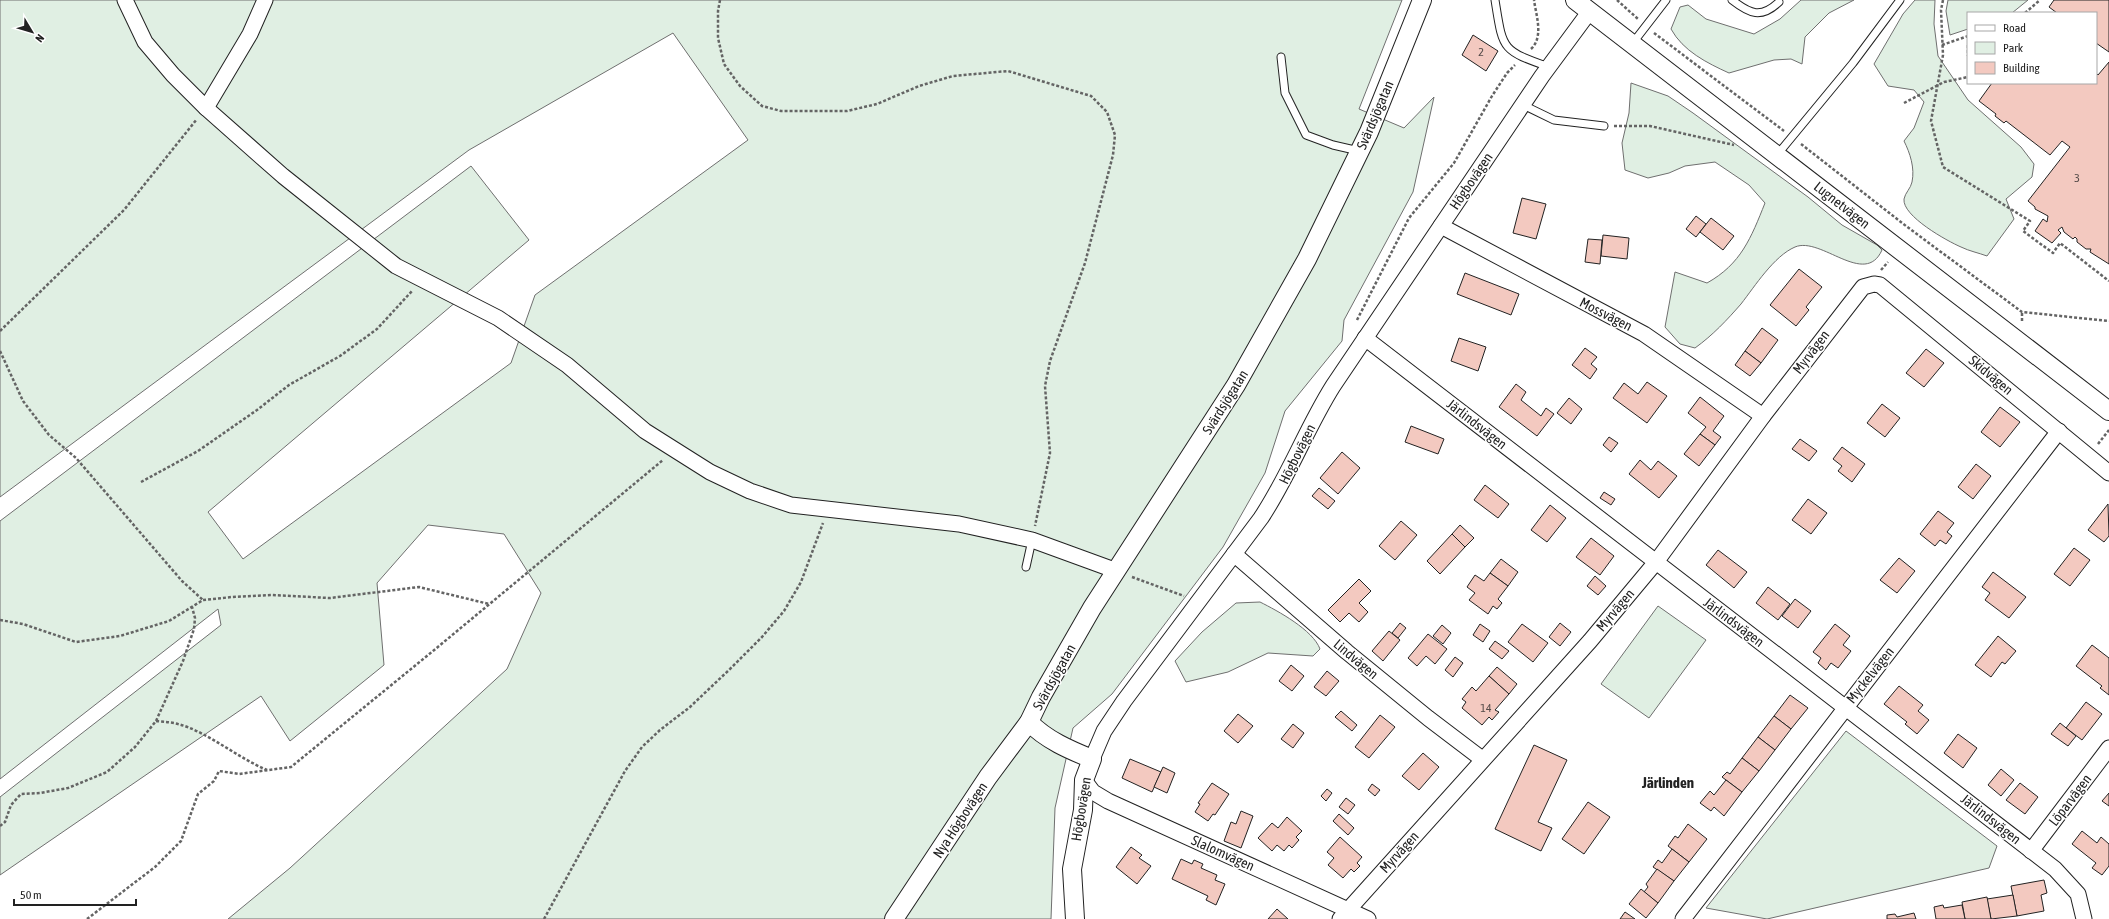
<svg xmlns="http://www.w3.org/2000/svg" width="2109" height="919" font-family="'Asap Condensed',sans-serif">
	<style>
		.green { fill: #e0efe3; stroke: #6f6f6f }
		.building { fill: #f3c9c0; stroke: #222 }
		.lines { fill: none; stroke-linecap: round; stroke-linejoin: round }
		.service-casing { stroke: #222; stroke-width: 9 }
		.minor-casing { stroke: #222; stroke-width: 17 }
		.tertiary-casing { stroke: #222; stroke-width: 20 }
		.path { stroke: #646464; stroke-width: 2.5; stroke-dasharray: 3 2; stroke-linecap: butt }
		.service { stroke: #fff; stroke-width: 7 }
		.minor { stroke: #fff; stroke-width: 15 }
		.tertiary { stroke: #fff; stroke-width: 18 }
		.labels { text-anchor: middle; stroke-width: 3; stroke-linejoin: round; paint-order: stroke }
		.number-label { font-size: 12px; fill: #564c4a }
		.street-label { font-size: 14px; fill: #222; stroke: #fff }
		.neighbourhood-label { font-size: 15px; font-weight: bold; fill: #222; stroke: #fff }
	</style>
	<rect width="100%" height="100%" fill="#fff"/>
	<g class="green">
		<path d="M0 0H1402L1359 109 1404 128 1434 97 1413 192 1344 320 1342 341 1285 411 1265 473 1223 547 1112 694 1073 728 1055 808 1051 919H228L290 868 507 669 541 593 504 534 428 525 377 583 384 665 290 741 261 696 0 875V797L221 625 218 609 0 779V521L471 166 529 240 208 512 243 559 511 363 535 295 748 140 673 33 469 150 0 497Z"/>
		<path d="M1801 0H1854L1829 13 1805 37 1802 64 1791 59 1774 60 1729 73C1707 63 1683 51 1671 29L1680 7 1688 5 1706 19 1754 34 1780 19Z"/>
		<path d="M1915 0H1935L1934 24 1938 56 1968 100 2021 147 2034 164 2032 177 2006 199 2014 219 1987 256C1979 253 1969 251 1961 247 1947 241 1902 216 1904 199 1905 193 1911 188 1912 182 1915 168 1910 153 1904 141L1914 128 1924 102 1914 90 1888 86 1874 64 1903 14Z"/>
		<path d="M1948 0H2028L2012 13H1968V29L1950 35 1946 11Z"/>
		<path d="M1631 83 1668 96 1693 113 1808 197 1842 225 1877 245 1882 250C1865 288 1821 236 1795 247 1774 256 1755 286 1741 304 1727 320 1713 335 1695 348L1680 344 1665 327 1675 272 1707 283C1741 264 1751 238 1765 203L1749 185 1715 162 1685 166 1669 173 1648 178 1625 170 1622 143 1629 113Z"/>
		<path d="M1260 602C1278 611 1313 630 1320 649L1313 656 1268 653 1228 672 1186 682 1175 661 1202 632 1236 603Z"/>
		<path d="M1658 606 1706 640 1649 718 1601 684Z"/>
		<path d="M1846 731 1997 846 1989 868 1767 919 1706 908Z"/>
	</g>
	<g class="building">
		<path d="M2054 0H2109V52L2096 43V13H2057L2049 7Z"/>
		<path d="M1473 35 1498 51 1486 71 1462 55Z"/>
		<path d="M2109 62V264L2090 252 2091 249H2086L2077 242V239L2075 237 2073 239 2064 232 2062 227 2058 230 2061 233 2052 243 2035 231 2043 219 2047 222 2048 216 2035 209V207L2028 201 2070 147 2062 141 2050 155 2006 121 2004 123 1995 116 1996 114 1979 101 1992 83H2096V73L2098 75Z"/>
		<path d="M1522 198 1546 204 1536 239 1513 233Z"/>
		<path d="M1696 216 1706 224 1696 237 1686 229Z"/>
		<path d="M1711 218 1734 236 1723 250 1700 232Z"/>
		<path d="M1603 235 1629 238 1627 259 1601 256Z"/>
		<path d="M1588 239 1602 240 1600 264 1585 262Z"/>
		<path d="M1799 269 1822 287 1806 307 1809 310 1796 326 1770 305Z"/>
		<path d="M1465 273 1519 294 1511 315 1457 294Z"/>
		<path d="M1762 328 1778 340 1761 363 1745 351Z"/>
		<path d="M1459 338 1486 347 1478 371 1451 361Z"/>
		<path d="M1585 348 1597 357 1591 364 1597 369 1590 379 1572 365Z"/>
		<path d="M1926 349 1944 363 1924 387 1906 373Z"/>
		<path d="M1745 351 1761 363 1750 376 1735 365Z"/>
		<path d="M1647 382 1667 396 1647 423 1613 398 1624 383 1638 394Z"/>
		<path d="M1516 384 1526 392 1521 400 1541 416 1546 408 1554 414 1537 436 1499 407Z"/>
		<path d="M1700 397 1724 416 1713 431 1721 437 1715 445 1700 434 1706 427 1688 413Z"/>
		<path d="M1569 398 1582 409 1571 424 1557 413Z"/>
		<path d="M1882 404 1900 418 1885 437 1867 423Z"/>
		<path d="M2000 407 2020 422 2000 447 1981 432Z"/>
		<path d="M1411 426 1444 439 1438 454 1405 442Z"/>
		<path d="M1700 434 1715 445 1699 466 1684 454Z"/>
		<path d="M1609 437 1618 443 1611 452 1603 445Z"/>
		<path d="M1800 439 1817 451 1809 461 1792 449Z"/>
		<path d="M1842 447 1865 464 1852 482 1838 471 1842 466 1833 459Z"/>
		<path d="M1342 452 1360 468 1338 494 1320 478Z"/>
		<path d="M1640 460 1651 470 1658 461 1677 476 1659 498 1629 474Z"/>
		<path d="M1976 464 1991 476 1973 499 1958 487Z"/>
		<path d="M1485 485 1509 504 1498 518 1474 500Z"/>
		<path d="M1319 488 1335 501 1328 509 1312 496Z"/>
		<path d="M1604 492 1615 499 1611 505 1600 498Z"/>
		<path d="M1808 499 1827 513 1811 534 1792 520Z"/>
		<path d="M2108 504 2109 536 2104 542 2088 530Z"/>
		<path d="M1550 505 1566 518 1547 542 1531 530Z"/>
		<path d="M1938 511 1954 523 1947 532 1952 536 1946 544 1940 540 1935 546 1920 534Z"/>
		<path d="M1401 521 1417 535 1395 560 1379 546Z"/>
		<path d="M1460 525 1474 538 1465 547 1452 534Z"/>
		<path d="M1452 534 1465 547 1440 574 1427 561Z"/>
		<path d="M1591 538 1614 556 1600 575 1576 557Z"/>
		<path d="M2074 548 2090 560 2070 586 2054 574Z"/>
		<path d="M1718 550 1747 572 1734 588 1706 565Z"/>
		<path d="M1899 558 1915 571 1897 593 1880 580Z"/>
		<path d="M1501 559 1518 572 1508 586 1490 573Z"/>
		<path d="M1993 572 2026 597 2009 618 1985 600 1990 593 1982 587Z"/>
		<path d="M1490 573 1508 586 1498 599 1502 603 1497 609 1493 606 1488 614 1469 600 1475 593 1467 587 1475 575 1484 581Z"/>
		<path d="M1595 576 1606 586 1598 595 1587 586Z"/>
		<path d="M1359 579 1371 591 1359 603 1368 612 1359 622 1349 613 1340 622 1328 610Z"/>
		<path d="M1768 587 1790 604 1778 620 1756 603Z"/>
		<path d="M1795 599 1811 611 1798 628 1782 616Z"/>
		<path d="M1400 623 1406 628 1398 638 1392 633Z"/>
		<path d="M1560 623 1571 632 1560 646 1549 637Z"/>
		<path d="M1480 624 1490 631 1483 642 1473 635Z"/>
		<path d="M1522 624 1548 643 1533 662 1508 642Z"/>
		<path d="M1835 624 1850 636 1843 645 1851 651 1838 668 1831 663 1826 670 1818 663 1821 658 1813 652Z"/>
		<path d="M1442 625 1451 633 1443 644 1433 636Z"/>
		<path d="M1389 631 1400 640 1383 661 1372 651Z"/>
		<path d="M1428 634 1447 649 1435 664 1426 656 1417 666 1408 658Z"/>
		<path d="M1998 636 2016 651 2005 664 2002 662 1991 677 1975 665Z"/>
		<path d="M1495 641 1509 651 1502 659 1489 649Z"/>
		<path d="M2092 645 2109 658V695L2100 688 2102 686 2076 666Z"/>
		<path d="M1455 657 1463 663 1453 677 1445 670Z"/>
		<path d="M1291 665 1304 676 1292 691 1279 681Z"/>
		<path d="M1497 667 1517 684 1509 694 1489 676Z"/>
		<path d="M1327 671 1339 681 1326 696 1314 687Z"/>
		<path d="M1489 676 1509 694 1495 710 1499 712 1492 720 1489 717 1482 725 1462 708 1466 702 1462 699 1472 687 1476 691Z"/>
		<path d="M1899 686 1923 705 1918 711 1929 720 1917 734 1905 724 1907 722 1884 704Z"/>
		<path d="M1790 695 1808 708 1791 729 1774 716Z"/>
		<path d="M2086 702 2102 714 2082 740 2066 728Z"/>
		<path d="M1341 711 1357 725 1352 731 1335 717Z"/>
		<path d="M1238 714 1253 726 1238 743 1224 731Z"/>
		<path d="M1380 715 1395 727 1369 758 1355 747Z"/>
		<path d="M1774 716 1791 729 1775 750 1758 737Z"/>
		<path d="M2060 723 2076 736 2068 746 2051 734Z"/>
		<path d="M1293 724 1304 733 1293 748 1281 739Z"/>
		<path d="M1958 734 1977 748 1963 768 1944 753Z"/>
		<path d="M1758 737 1775 750 1759 771 1742 758Z"/>
		<path d="M1534 745 1567 760 1538 822 1552 828 1541 851 1495 829Z"/>
		<path d="M1423 753 1439 767 1419 790 1402 776Z"/>
		<path d="M1742 758 1759 771 1742 792 1722 777 1727 772 1730 774Z"/>
		<path d="M1130 759 1161 772 1152 792 1122 778Z"/>
		<path d="M1163 767 1175 773 1167 793 1154 787Z"/>
		<path d="M2001 769 2014 780 2001 796 1988 785Z"/>
		<path d="M1726 780 1742 792 1724 816 1714 807 1711 811 1700 803 1710 791 1714 795Z"/>
		<path d="M1212 783 1229 794 1215 815 1213 814 1208 821 1195 812 1200 804 1198 803Z"/>
		<path d="M2020 783 2038 797 2025 814 2006 800Z"/>
		<path d="M1372 784 1380 790 1375 796 1368 790Z"/>
		<path d="M1327 789 1332 793 1326 801 1321 796Z"/>
		<path d="M2109 793V806L2102 801Z"/>
		<path d="M1346 798 1355 805 1348 814 1339 807Z"/>
		<path d="M1588 802 1610 817 1584 854 1562 839Z"/>
		<path d="M1241 811 1253 816 1241 848 1224 841 1231 822 1236 824Z"/>
		<path d="M1339 814 1354 828 1348 835 1333 821Z"/>
		<path d="M1287 817 1302 831 1296 837 1299 840 1292 848 1289 845 1284 851 1277 845 1272 851 1258 838 1272 823 1278 828Z"/>
		<path d="M1688 824 1707 839 1689 862 1668 846 1675 836 1678 838Z"/>
		<path d="M2082 831 2097 843 2101 837 2109 844V866L2102 875 2092 868 2096 863 2072 844Z"/>
		<path d="M1340 837 1362 857 1357 863 1360 866 1354 872 1351 869 1343 878 1328 865 1334 858 1327 852Z"/>
		<path d="M1131 847 1142 855 1139 858 1151 866 1137 884 1116 867Z"/>
		<path d="M1672 849 1689 862 1674 881 1653 867 1658 860 1662 863Z"/>
		<path d="M1181 859 1192 864 1194 860 1203 864 1201 868 1217 875 1215 880 1225 884 1216 905 1206 900 1208 896 1172 879Z"/>
		<path d="M1657 869 1674 881 1658 903 1644 892 1648 887 1646 884Z"/>
		<path d="M2044 880 2047 893 2041 895 2044 911 2017 916 2011 886Z"/>
		<path d="M1641 889 1658 903 1646 918 1629 904Z"/>
		<path d="M2013 895 2017 916 1991 919 1987 899Z"/>
		<path d="M1987 897 1991 919H1965L1962 902Z"/>
		<path d="M1943 905 1944 908 1962 905 1965 919H1936L1934 907Z"/>
		<path d="M1277 909 1288 919H1268Z"/>
		<path d="M1625 912 1635 919H1620Z"/>
		<path d="M1914 913 1916 919H1887V915L1895 914 1897 917Z"/>
	</g>
	<g class="lines">
		<g class="service-casing">
			<g id="service">
				<path d="M1495 0C1503 50 1501 50 1549 67"/>
				<path d="M1732 0C1750 14 1761 19 1779 2"/>
				<path d="M1632 44 1666 0"/>
				<path d="M1281 57 1285 93 1306 135 1333 145 1359 151"/>
				<path d="M1523 105 1554 120 1604 126"/>
				<path d="M1777 155 1853 63 1900 0"/>
				<path d="M1026 567 1032 540"/>
			</g>
		</g>
		<g class="minor-casing">
			<g id="minor">
				<path d="M125 0 145 42 173 75 206 108 283 176 396 266 498 318 567 365 645 431 710 472 750 491 791 505 959 524 1032 540 1117 571"/>
				<path d="M206 108 250 34 265 0"/>
				<path d="M1441 226 1644 334 1763 416"/>
				<path d="M1365 338 2055 869 2078 894 2084 919"/>
				<path d="M1234 554 1347 652 1428 718 1482 759"/>
				<path d="M1092 759 1104 731 1124 701 1261 518C1289 476 1306 429 1333 386L1542 76 1590 11"/>
				<path d="M1084 780 1093 792 1108 801 1368 919"/>
				<path d="M2031 851 2109 748"/>
				<path d="M1340 919 1590 641 1656 562 1763 416 1863 287 1874 284 1880 285 2109 473"/>
				<path d="M1683 919 2059 431"/>
			</g>
		</g>
		<g class="tertiary-casing">
			<g id="tertiary">
				<path d="M1575 0 2109 411"/>
				<path d="M1029 722C1046 740 1070 750 1092 759L1084 780 1083 810 1072 869 1075 919"/>
				<path d="M894 919 988 777 1029 722 1041 697 1092 608 1236 385 1307 259 1369 132 1422 0"/>
			</g>
		</g>
		<g class="path">
			<path d="M720 0 718 11V38L724 64 740 86 762 106 781 111H847L877 104 919 86 953 76 1008 71 1091 96 1107 112 1115 135 1113 155 1085 263 1050 361 1045 386 1050 453 1035 526"/>
			<path d="M1617 0 1638 19"/>
			<path d="M1943 0 1941 10 1943 55 1931 121 1943 167 2030 221 2023 231 2053 253 2060 243 2109 281"/>
			<path d="M2025 13 2040 0"/>
			<path d="M1654 33 1784 131"/>
			<path d="M1942 45 1968 36"/>
			<path d="M1968 45V56"/>
			<path d="M1531 49C1544 37 1536 15 1534 0"/>
			<path d="M1904 103 1944 82 1968 77"/>
			<path d="M1614 126H1650L1734 145"/>
			<path d="M1801 144 1906 226 2022 312 2109 321"/>
			<path d="M1881 270 1888 262"/>
			<path d="M1357 320 1409 218 1454 163 1492 96 1507 73 1515 65"/>
			<path d="M2022 321V312"/>
			<path d="M0 331 124 210 197 119"/>
			<path d="M0 351 23 401 49 435 76 458 182 581 203 600"/>
			<path d="M2098 444 2109 430"/>
			<path d="M141 482 198 451 257 410 289 385 340 356 377 329 412 291"/>
			<path d="M1132 577 1184 596"/>
			<path d="M0 620 23 624 76 642 120 636 169 621 203 600 232 597 271 595 330 598 419 587 489 604"/>
			<path d="M156 721C164 722 171 722 178 724 206 731 238 758 267 770"/>
			<path d="M0 826 5 822 11 805 21 794 40 793 68 788 107 772 135 747 156 721 183 661 194 629 195 618 192 607"/>
			<path d="M87 919 155 867 181 841 198 794 214 781 219 771 239 774 291 767 433 651 663 460"/>
			<path d="M544 919 625 771 642 747 660 730 690 707 730 669 762 637 784 611 801 582 823 523"/>
		</g>
		<use href="#service" class="service"/>
		<use href="#minor" class="minor"/>
		<use href="#tertiary" class="tertiary"/>
	</g>
	<g class="labels">
		<g class="number-label">
			<text x="1481" y="56">2</text>
			<text x="2077" y="182">3</text>
			<text x="1486" y="712">14</text>
		</g>
		<g class="street-label">
			<text transform="translate(1375 115) rotate(-67)" y="5">Svärdsjögatan</text>
			<text transform="translate(1471 181) rotate(-56)" y="5">Högbovägen</text>
			<text transform="translate(1842 205) rotate(38)" y="5">Lugnetvägen</text>
			<text transform="translate(1606 314) rotate(27)" y="5">Mossvägen</text>
			<text transform="translate(1811 352) rotate(-53)" y="5">Myrvägen</text>
			<text transform="translate(1991 375) rotate(40)" y="5">Skidvägen</text>
			<text transform="translate(1225 402) rotate(-58)" y="5">Svärdsjögatan</text>
			<text transform="translate(1477 424) rotate(38)" y="5">Järlindsvägen</text>
			<text transform="translate(1297 454) rotate(-64)" y="5">Högbovägen</text>
			<text transform="translate(1615 610) rotate(-50)" y="5">Myrvägen</text>
			<text transform="translate(1734 622) rotate(37)" y="5">Järlindsvägen</text>
			<text transform="translate(1356 659) rotate(40)" y="5">Lindvägen</text>
			<text transform="translate(1870 675) rotate(-52)" y="5">Myckelvägen</text>
			<text transform="translate(1054 677) rotate(-61)" y="5">Svärdsjögatan</text>
			<text transform="translate(2070 800) rotate(-53)" y="5">Löparvägen</text>
			<text transform="translate(1081 809) rotate(-81)" y="5">Högbovägen</text>
			<text transform="translate(1991 819) rotate(38)" y="5">Järlindsvägen</text>
			<text transform="translate(960 820) rotate(-57)" y="5">Nya Högbovägen</text>
			<text transform="translate(1399 852) rotate(-48)" y="5">Myrvägen</text>
			<text transform="translate(1223 853) rotate(24)" y="5">Slalomvägen</text>
		</g>
		<g class="neighbourhood-label">
			<text x="1668" y="788">Järlinden</text>
		</g>
	</g>
	<rect x="1967" y="12" width="130" height="72" fill="#ffffff" stroke="#a7a7a7"/>
	<rect x="1975" y="25" width="20" height="6" fill="#ffffff" stroke="#a7a7a7"/>
	<text x="2003" y="32" font-size="12" fill="#222222">Road</text>
	<rect x="1975" y="42" width="20" height="12" fill="#e0efe3" stroke="#a7a7a7"/>
	<text x="2003" y="52" font-size="12" fill="#222222">Park</text>
	<rect x="1975" y="62" width="20" height="12" fill="#f3c9c0" stroke="#a7a7a7"/>
	<text x="2003" y="72" font-size="12" fill="#222222">Building</text>
	<g transform="translate(32 32) rotate(128)" stroke="#ffffff" stroke-width="3" paint-order="stroke">
	<path d="M0-3L7 15L0 10L-7 15Z" fill="#222222"/>
	<text y="-6" font-size="11" font-weight="bold" text-anchor="middle" fill="#222222">N</text>
	</g>
	<path d="M14 899v6h122v-6" fill="none" stroke="#222222" stroke-width="2"/>
	<text x="20" y="899" font-size="12" fill="#222222" stroke="#ffffff" stroke-width="3" paint-order="stroke">50 m</text>
</svg>
